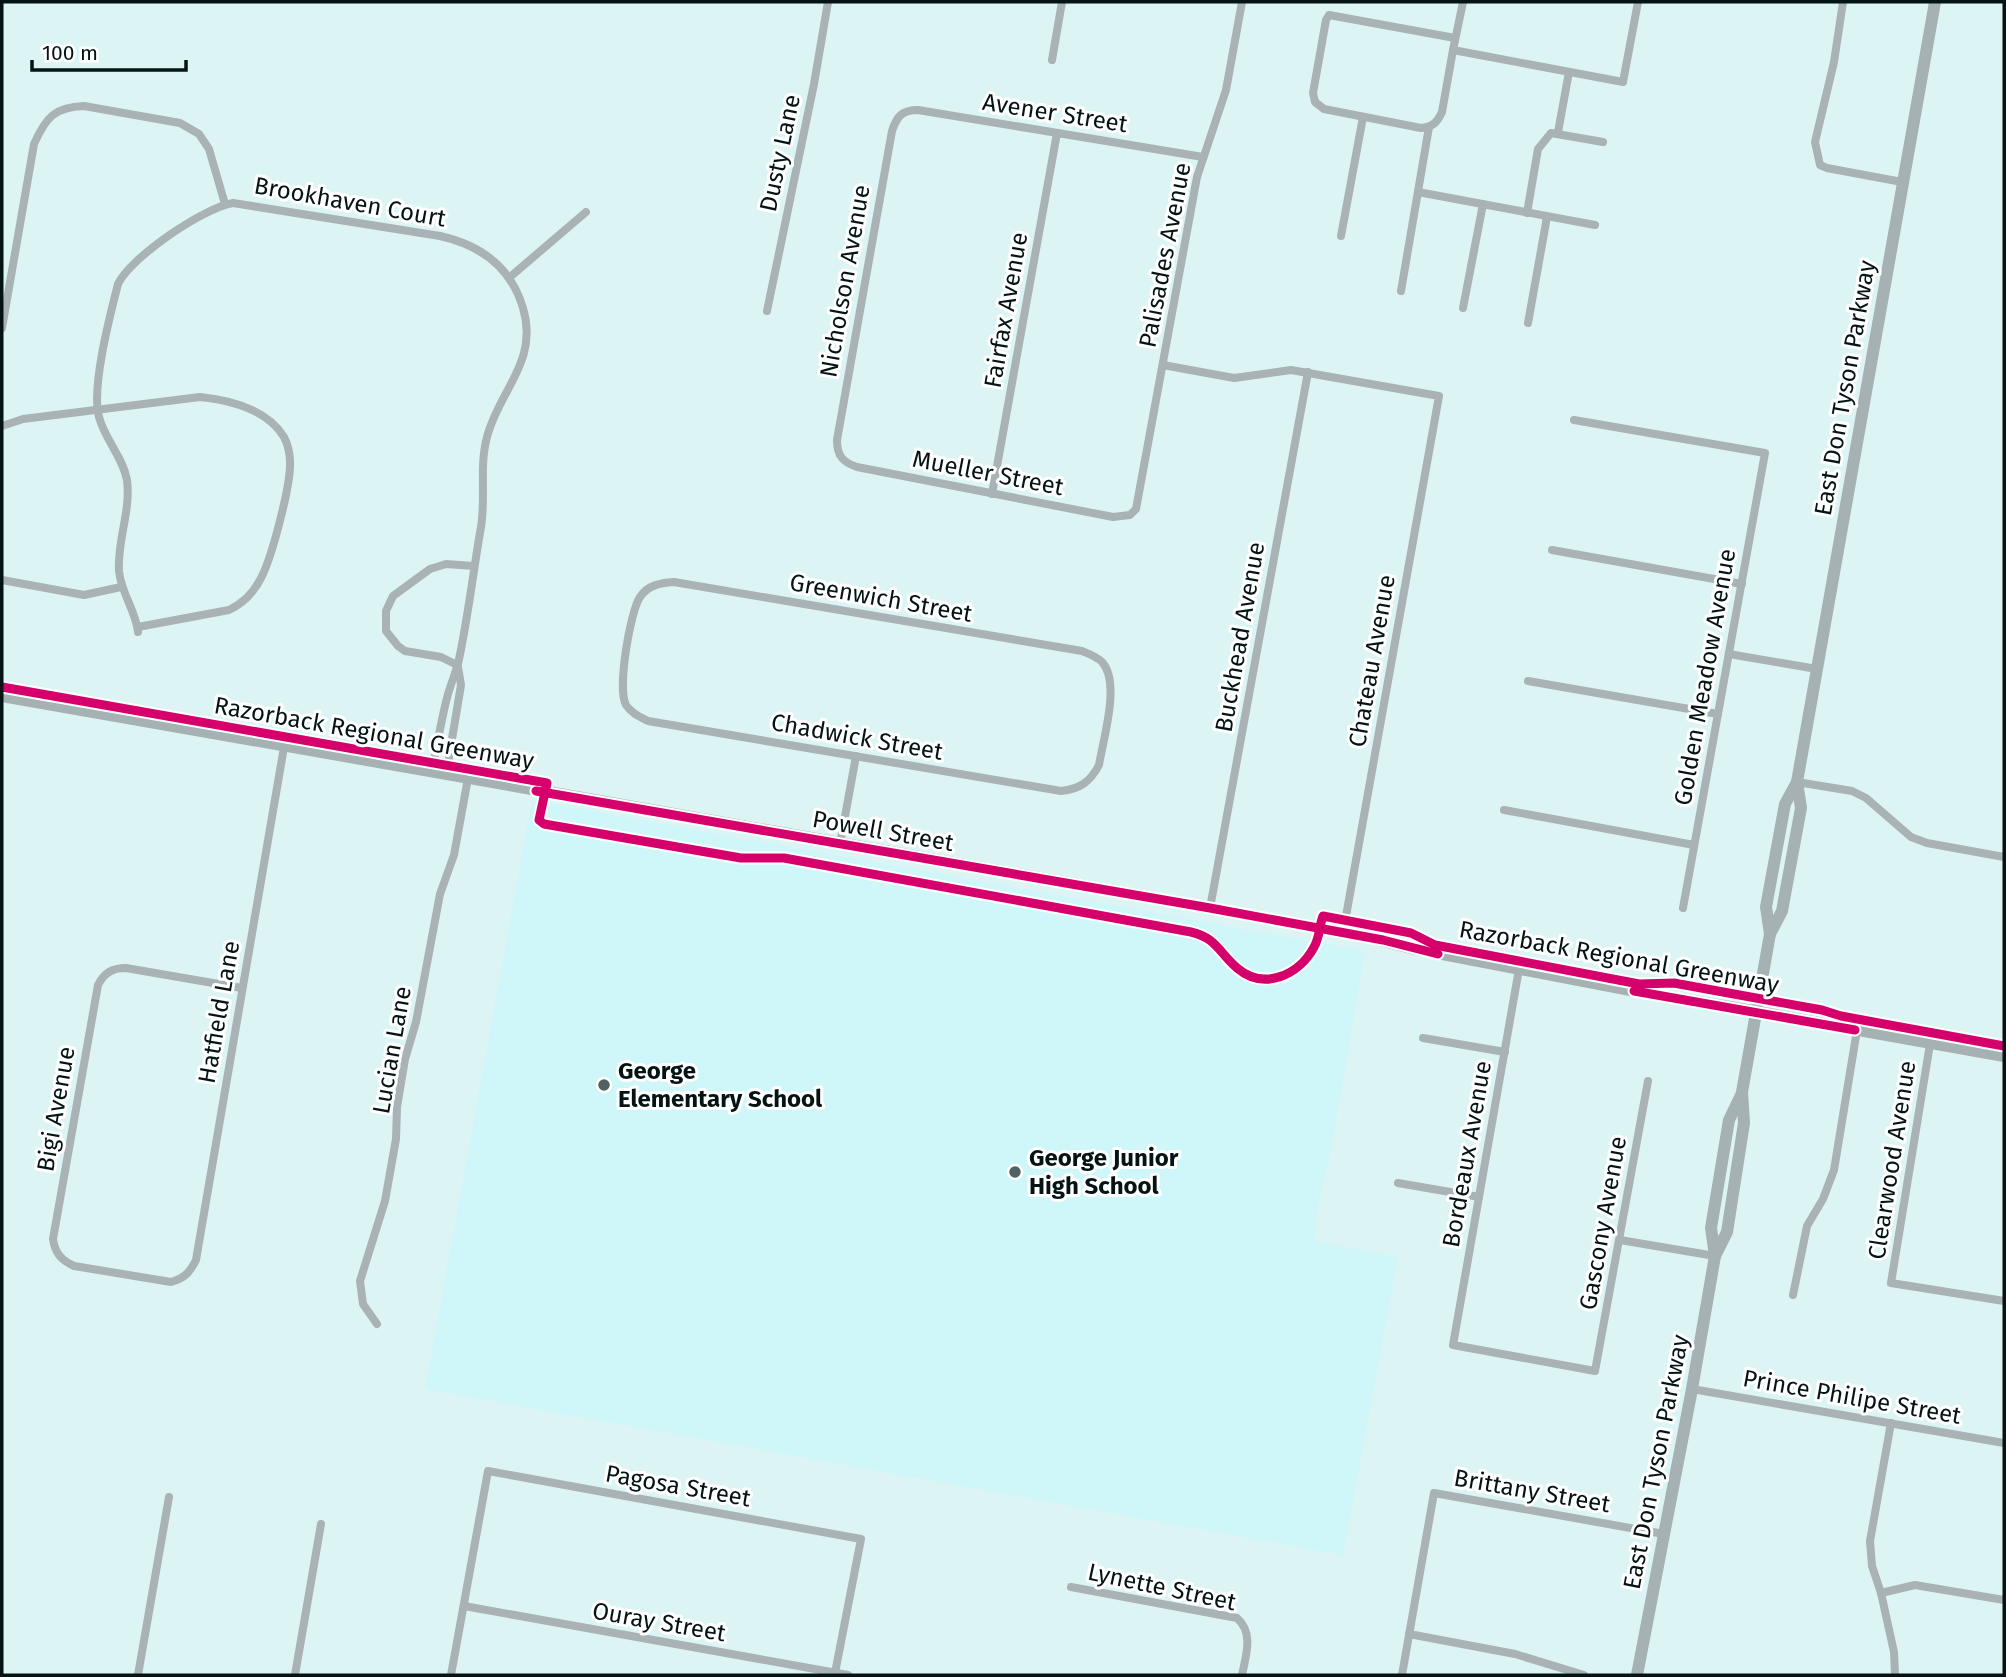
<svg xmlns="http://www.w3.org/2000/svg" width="2006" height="1677" font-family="'Fira Sans',sans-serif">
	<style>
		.built { fill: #cff6f8 }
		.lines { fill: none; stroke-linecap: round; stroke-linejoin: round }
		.street { stroke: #a9b2b5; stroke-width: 8 }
		.secondary { stroke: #a6b1b4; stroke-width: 12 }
		.cycleway-casing { stroke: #fff; stroke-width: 13 }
		.cycleway { stroke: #d6006c; stroke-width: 9 }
		.poi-dot { fill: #506262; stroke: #fff; stroke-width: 2.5 }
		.labels { text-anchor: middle; stroke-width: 6; stroke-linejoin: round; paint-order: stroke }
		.street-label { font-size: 24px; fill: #041313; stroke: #fff }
		.poi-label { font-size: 24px; font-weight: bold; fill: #041313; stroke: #fff; text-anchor: start }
	</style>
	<rect width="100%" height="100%" fill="#ddf4f5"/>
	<path class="built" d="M532 800 1365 951 1333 1139 1318 1206 1314 1241 1398 1257 1343 1555 425 1389Z"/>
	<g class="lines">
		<g class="street">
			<path d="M1463 2 1453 50 1623 82 1638 2"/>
			<path d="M1843 2 1834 62 1815 142 1820 165 1827 168 1902 182"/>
			<path d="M1453 50 1442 112C1437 123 1432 127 1421 128L1324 109 1315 102 1313 93 1326 20 1329 15 1455 38"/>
			<path d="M1052 60 1062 2"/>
			<path d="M1558 132 1569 72"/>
			<path d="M1203 157 918 110C902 110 897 116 892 131L837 440C837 455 842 462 857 467L1113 517 1130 515 1136 509 1197 177 1226 90 1242 2"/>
			<path d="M1418 192 1595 225"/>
			<path d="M1527 213 1538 149 1551 133 1603 142"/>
			<path d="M1341 236 1363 117"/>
			<path d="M510 277 586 212"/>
			<path d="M1401 291 1429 127"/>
			<path d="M1463 308 1483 204"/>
			<path d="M767 311 814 84 828 2"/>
			<path d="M1528 323 1547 217"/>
			<path d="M2 328 34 144C46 117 55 107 84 106L180 123 199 134 209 149 225 204"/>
			<path d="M1163 365 1234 378 1291 370 1439 396 1343 933"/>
			<path d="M1574 420 1765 453 1683 908"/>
			<path d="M2 426 23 419 200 397C229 400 267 409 284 437 288 445 290 453 290 462 291 485 272 556 262 576 255 591 244 603 229 610L138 627"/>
			<path d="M992 494 1057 133"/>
			<path d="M1552 550 1742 584"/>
			<path d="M2 580 84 595 121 587"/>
			<path d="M674 582 1082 651C1089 654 1096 656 1102 662 1121 682 1103 740 1099 765 1090 782 1080 789 1061 791L648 721C640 717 631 713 626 705 617 689 630 612 640 597 648 585 660 583 674 582Z"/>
			<path d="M138 632C136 611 121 593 119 571 117 540 131 512 127 480 123 457 105 440 99 417 91 388 110 315 118 284 131 257 203 208 233 203L440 236C480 245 511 267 523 308 539 362 499 390 487 437 479 467 486 497 481 527 473 572 468 619 458 664 455 674 451 684 448 694 441 720 437 746 432 772"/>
			<path d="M1729 654 1817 669"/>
			<path d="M457 665 441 657 405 651 398 646 386 631V611L393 596 430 569 446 564 474 566"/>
			<path d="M1528 681 1718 714"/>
			<path d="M446 775 461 685 458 667"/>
			<path d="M1797 782 1852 791 1866 798 1911 837 1927 843 2004 857"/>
			<path d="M1504 810 1694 845"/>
			<path d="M840 844 856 756"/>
			<path d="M1210 908 1308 372"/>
			<path d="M1519 969 1453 1345 1595 1371 1648 1081"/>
			<path d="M242 988 126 968C112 968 104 973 98 985L53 1239C55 1253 61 1260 74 1266L171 1282C185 1278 190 1272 196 1260L284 747"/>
			<path d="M1423 1038 1505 1052"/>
			<path d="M1930 1044 1891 1283 2004 1301"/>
			<path d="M1398 1183 1479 1197"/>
			<path d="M1620 1240 1715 1256"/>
			<path d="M1793 1295 1807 1226 1823 1199 1834 1170 1857 1030"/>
			<path d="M377 1324 363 1304 360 1281 385 1201 396 1139 397 1107 405 1059 416 1022 440 894 454 855 468 778"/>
			<path d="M1692 1389 2004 1443"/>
			<path d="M1891 1423 1870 1541 1872 1566 1881 1593 1894 1652 1895 1675"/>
			<path d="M1071 1587 1237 1618C1254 1633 1246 1655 1242 1675"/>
			<path d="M1881 1593 1915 1585 2004 1600"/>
			<path d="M464 1606 848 1675"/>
			<path d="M1409 1634 1515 1654 1584 1675"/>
			<path d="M138 1675 169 1497"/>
			<path d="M295 1675 321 1524"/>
			<path d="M451 1675 488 1471 861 1539 835 1673"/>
			<path d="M1402 1675 1434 1493 1664 1534"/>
		</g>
		<g class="secondary">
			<path d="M2 696 1210 908 1368 937 1411 948 1672 998 1730 1007 2004 1056"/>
			<path d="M1770 934 1782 911 1801 808 1797 782"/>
			<path d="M1715 1256 1711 1228 1729 1120 1742 1093"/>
			<path d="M1637 1675 1692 1389 1715 1256 1727 1232 1744 1123 1742 1092 1770 934 1766 907 1785 804 1797 782 1935 2"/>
		</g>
		<g class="cycleway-casing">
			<g id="cycleway">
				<path d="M2 687 547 783 539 820 544 824 741 858H784L1191 932C1217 938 1219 953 1237 968 1264 991 1299 975 1314 947 1320 937 1319 926 1323 916L1411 933 1435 945 1639 984 1674 983 1734 994 1822 1010 1841 1016 2004 1046"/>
				<path d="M536 791 1210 908 1383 940 1438 954"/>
				<path d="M1634 991 1855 1030"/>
			</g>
		</g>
		<use href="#cycleway" class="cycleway"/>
	</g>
	<g class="poi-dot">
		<circle cx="604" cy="1085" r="7"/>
		<circle cx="1015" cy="1172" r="7"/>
	</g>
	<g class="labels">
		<g class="street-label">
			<text transform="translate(1055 113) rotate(9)" y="8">Avener Street</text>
			<text transform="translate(780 153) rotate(-78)" y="8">Dusty Lane</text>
			<text transform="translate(350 202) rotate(10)" y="8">Brookhaven Court</text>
			<text transform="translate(1165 255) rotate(-79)" y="8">Palisades Avenue</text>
			<text transform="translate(845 281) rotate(-80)" y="8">Nicholson Avenue</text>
			<text transform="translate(1006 310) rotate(-80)" y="8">Fairfax Avenue</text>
			<text transform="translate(1845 388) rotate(-80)" y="8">East Don Tyson Parkway</text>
			<text transform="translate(988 473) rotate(11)" y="8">Mueller Street</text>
			<text transform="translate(881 598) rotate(10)" y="8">Greenwich Street</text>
			<text transform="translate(1240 637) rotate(-80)" y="8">Buckhead Avenue</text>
			<text transform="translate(1372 661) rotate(-80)" y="8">Chateau Avenue</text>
			<text transform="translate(1705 677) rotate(-80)" y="8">Golden Meadow Avenue</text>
			<text transform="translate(374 733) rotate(10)" y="8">Razorback Regional Greenway</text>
			<text transform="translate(857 737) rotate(10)" y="8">Chadwick Street</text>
			<text transform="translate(883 831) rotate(10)" y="8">Powell Street</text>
			<text transform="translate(1619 957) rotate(10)" y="8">Razorback Regional Greenway</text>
			<text transform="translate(219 1012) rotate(-80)" y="8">Hatfield Lane</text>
			<text transform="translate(392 1050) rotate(-80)" y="8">Lucian Lane</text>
			<text transform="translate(56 1109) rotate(-80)" y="8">Bigi Avenue</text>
			<text transform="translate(1467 1154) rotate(-80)" y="8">Bordeaux Avenue</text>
			<text transform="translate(1892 1160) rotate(-81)" y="8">Clearwood Avenue</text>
			<text transform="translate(1603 1223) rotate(-80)" y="8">Gascony Avenue</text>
			<text transform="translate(1852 1397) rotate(10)" y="8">Prince Philipe Street</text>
			<text transform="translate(1656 1462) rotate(-79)" y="8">East Don Tyson Parkway</text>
			<text transform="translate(678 1486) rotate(10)" y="8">Pagosa Street</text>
			<text transform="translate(1532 1491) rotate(10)" y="8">Brittany Street</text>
			<text transform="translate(1162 1587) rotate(12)" y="8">Lynette Street</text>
			<text transform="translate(659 1622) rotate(10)" y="8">Ouray Street</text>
		</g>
		<g class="poi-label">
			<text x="618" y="1079">George<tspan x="618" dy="28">Elementary School</tspan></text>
			<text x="1029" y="1166">George Junior<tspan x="1029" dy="28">High School</tspan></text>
		</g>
	</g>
	<rect width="2006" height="1677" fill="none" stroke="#041313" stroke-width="7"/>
	<path d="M32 60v10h154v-10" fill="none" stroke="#041313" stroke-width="3.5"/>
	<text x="42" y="60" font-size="21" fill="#041313" stroke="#ffffff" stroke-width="5" paint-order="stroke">100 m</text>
</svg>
